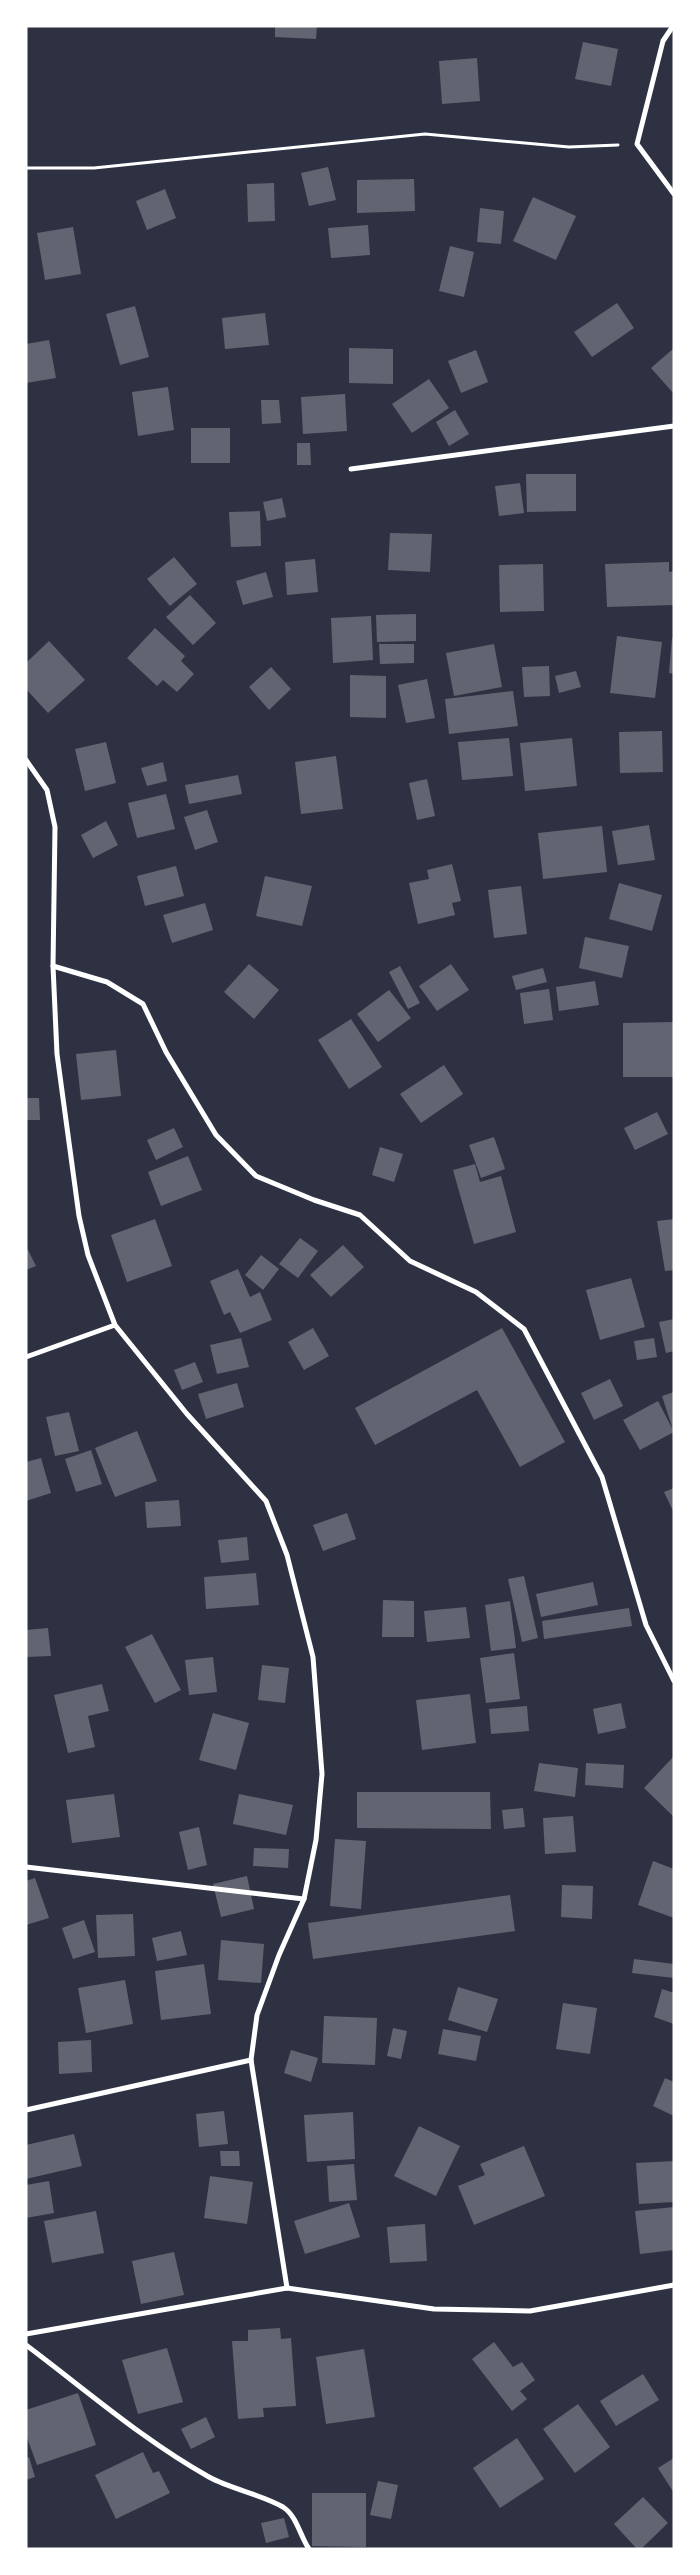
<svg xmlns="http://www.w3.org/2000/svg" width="700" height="2575" font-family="Commissioner,sans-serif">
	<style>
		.building { fill: #626471 }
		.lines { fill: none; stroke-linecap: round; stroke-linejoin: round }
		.path { stroke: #fff; stroke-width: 3 }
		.minor { stroke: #fff; stroke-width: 5 }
	</style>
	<rect width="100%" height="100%" fill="#2d3142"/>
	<g class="building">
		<path d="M275 26H317L316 39 275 37Z"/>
		<path d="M583 42 618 49 611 86 575 79Z"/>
		<path d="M477 58 480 101 442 104 439 61Z"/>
		<path d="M328 167 336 200 309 206 301 173Z"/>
		<path d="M414 179 415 211 357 213V180Z"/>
		<path d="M274 183 275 221 248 222 247 184Z"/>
		<path d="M165 189 176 218 147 230 136 201Z"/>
		<path d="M533 197 576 216 556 260 513 241Z"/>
		<path d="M480 208 504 211 501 244 477 242Z"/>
		<path d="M368 225 370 255 331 258 328 228Z"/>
		<path d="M73 227 81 274 45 280 37 233Z"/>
		<path d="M450 246 474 252 464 297 439 291Z"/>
		<path d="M617 303 634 328 592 357 574 332Z"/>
		<path d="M135 306 149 357 120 365 106 314Z"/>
		<path d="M265 313 269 345 225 349 222 318Z"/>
		<path d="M49 340 56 378 26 383V344Z"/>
		<path d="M349 348 393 349V384L349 383Z"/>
		<path d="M674 348V394L651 368Z"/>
		<path d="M476 350 488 382 461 393 448 361Z"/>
		<path d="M429 379 449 408 412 433 392 404Z"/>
		<path d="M168 387 174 430 138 436 132 392Z"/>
		<path d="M345 394 347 431 303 434 301 397Z"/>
		<path d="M261 400H279L281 423 262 424Z"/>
		<path d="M455 410 469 434 449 446 436 422Z"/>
		<rect x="191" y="428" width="39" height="35"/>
		<path d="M297 443H310L311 465H297Z"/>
		<path d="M526 474H576V511L527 512Z"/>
		<path d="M520 483 524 513 499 516 495 486Z"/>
		<path d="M282 498 286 517 267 521 263 502Z"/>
		<path d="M260 511 261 546 231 547 229 512Z"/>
		<path d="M390 533 432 534 430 572 388 570Z"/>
		<path d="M174 557 197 584 170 606 147 579Z"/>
		<path d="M315 559 318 592 287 595 285 562Z"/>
		<path d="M669 562V572L674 571V605L607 607 605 564Z"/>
		<path d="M543 564 544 611 500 612 499 565Z"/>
		<path d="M266 572 273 597 243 605 236 581Z"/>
		<path d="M190 595 216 623 193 645 166 617Z"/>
		<path d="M416 614V641L377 642 376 615Z"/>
		<path d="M371 616 373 660 333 663 331 618Z"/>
		<path d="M155 628 185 656 181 661 194 674 177 692 163 680 157 686 127 658Z"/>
		<path d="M617 636 662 642 655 698 610 693Z"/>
		<path d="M672 638H674V674L669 673Z"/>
		<path d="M49 641 85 680 48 713 26 689V663Z"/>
		<path d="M379 644H414V663L380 664Z"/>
		<path d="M494 644 502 687 454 696 446 653Z"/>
		<path d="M549 666 550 696 524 697 522 667Z"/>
		<path d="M271 667 291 689 269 710 249 687Z"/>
		<path d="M576 671 581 687 559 693 555 676Z"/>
		<path d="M350 675 386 676V718L350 717Z"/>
		<path d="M427 679 435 718 406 723 398 685Z"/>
		<path d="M513 691 518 726 449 734 445 699Z"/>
		<path d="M662 731 663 772 620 773 619 732Z"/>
		<path d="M509 738 513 776 462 780 458 742Z"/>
		<path d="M572 738 577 786 525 791 520 743Z"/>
		<path d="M106 742 116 783 85 791 75 749Z"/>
		<path d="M336 756 343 809 301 814 295 762Z"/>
		<path d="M163 762 167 781 147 786 141 768Z"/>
		<path d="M238 775 242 794 189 804 185 785Z"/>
		<path d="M427 779 435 816 417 820 409 783Z"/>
		<path d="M166 794 175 829 137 838 128 803Z"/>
		<path d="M207 810 218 842 195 850 184 817Z"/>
		<path d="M106 821 118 845 93 858 81 835Z"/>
		<path d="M649 825 655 860 618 865 612 831Z"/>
		<path d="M602 826 607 872 543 879 538 833Z"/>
		<path d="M452 864 461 901 452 903 455 915 418 924 409 883 429 879 427 870Z"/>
		<path d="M176 866 184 896 145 906 137 876Z"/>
		<path d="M265 876 312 886 302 926 256 916Z"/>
		<path d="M619 883 662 895 652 931 609 919Z"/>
		<path d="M521 886 527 934 494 938 488 890Z"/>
		<path d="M205 903 213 930 172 943 163 915Z"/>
		<path d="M585 937 629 946 622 978 579 968Z"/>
		<path d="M249 964 279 990 254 1019 224 992Z"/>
		<path d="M451 964 469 990 437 1011 419 986Z"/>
		<path d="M400 966 420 1003 408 1009 389 972Z"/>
		<path d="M543 968 547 982 516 990 512 976Z"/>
		<path d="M595 981 599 1005 559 1011 556 987Z"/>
		<path d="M549 989 553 1020 524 1024 520 993Z"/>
		<path d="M389 990 411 1018 378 1042 357 1014Z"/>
		<path d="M351 1019 382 1067 349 1089 318 1040Z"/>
		<path d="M674 1022V1077H623V1023Z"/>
		<path d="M116 1050 121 1096 81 1100 76 1054Z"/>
		<path d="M444 1065 463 1094 421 1123 400 1094Z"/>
		<path d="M26 1098H39L40 1120H26Z"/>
		<path d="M657 1112 668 1134 635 1150 624 1128Z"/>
		<path d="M174 1128 183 1147 156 1160 147 1140Z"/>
		<path d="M494 1137 505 1169 481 1178 469 1145Z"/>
		<path d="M380 1147 403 1154 394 1182 372 1175Z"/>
		<path d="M188 1156 202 1190 161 1206 148 1172Z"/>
		<path d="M475 1164 480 1182 501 1176 516 1232 474 1244 453 1170Z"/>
		<path d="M155 1219 172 1266 127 1282 111 1235Z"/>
		<path d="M674 1219V1270L665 1271 657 1221Z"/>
		<path d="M300 1238 318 1251 298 1278 279 1264Z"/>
		<path d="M343 1245 364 1267 331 1297 310 1275Z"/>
		<path d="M26 1246 36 1266 26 1270Z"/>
		<path d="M261 1255 279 1269 263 1290 245 1275Z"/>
		<path d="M238 1269 250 1297 260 1292 272 1320 240 1333 230 1312 224 1315 210 1281Z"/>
		<path d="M631 1278 645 1327 600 1340 586 1290Z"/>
		<path d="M674 1319V1351L666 1353 659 1322Z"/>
		<path d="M313 1328 329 1356 304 1370 288 1342Z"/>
		<path d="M502 1328 565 1442 520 1467 477 1390 375 1445 355 1408Z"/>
		<path d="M241 1338 249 1367 217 1374 210 1345Z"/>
		<path d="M654 1338 657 1357 637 1360 634 1341Z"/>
		<path d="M195 1362 203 1382 182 1390 174 1370Z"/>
		<path d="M610 1379 623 1406 594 1420 581 1393Z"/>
		<path d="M237 1383 244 1407 206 1419 198 1394Z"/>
		<path d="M674 1392V1432L640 1450 623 1420 658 1401 673 1430 662 1396Z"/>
		<path d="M69 1412 79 1451 55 1456 46 1417Z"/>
		<path d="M137 1431 157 1481 115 1497 95 1448Z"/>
		<path d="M91 1450 102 1484 76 1492 65 1459Z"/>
		<path d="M41 1458 51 1493 26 1501V1462Z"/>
		<path d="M674 1488V1513L664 1492Z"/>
		<path d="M179 1500 181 1526 147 1528 145 1502Z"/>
		<path d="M347 1513 356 1539 323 1551 313 1525Z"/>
		<path d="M247 1537 249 1560 221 1563 218 1540Z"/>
		<path d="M256 1573 259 1605 206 1609 204 1577Z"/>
		<path d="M524 1576 538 1638 522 1642 508 1579Z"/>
		<path d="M593 1582 598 1605 541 1617 536 1594Z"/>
		<path d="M383 1600 414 1601V1637H382Z"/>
		<path d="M510 1601 516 1648 491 1651 485 1605Z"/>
		<path d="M466 1607 470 1638 427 1642 424 1611Z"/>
		<path d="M629 1608 632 1626 544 1639 542 1621Z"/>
		<path d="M48 1628 51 1656 26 1657V1630Z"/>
		<path d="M152 1634 181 1690 155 1703 125 1647Z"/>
		<path d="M514 1653 520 1699 486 1703 480 1658Z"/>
		<path d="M213 1657 217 1692 189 1695 185 1660Z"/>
		<path d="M262 1665 289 1668 285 1703 258 1700Z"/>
		<path d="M102 1684 109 1711 88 1716 95 1747 68 1753 54 1695Z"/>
		<path d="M470 1694 476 1743 422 1750 416 1700Z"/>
		<path d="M621 1703 626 1728 598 1734 593 1709Z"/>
		<path d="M527 1706 529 1731 491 1734 489 1709Z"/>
		<path d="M213 1713 249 1723 236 1770 199 1760Z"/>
		<path d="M674 1756V1817L644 1788Z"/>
		<path d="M539 1763 578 1768 575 1797 534 1791Z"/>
		<path d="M586 1763 624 1765 623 1788 585 1785Z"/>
		<path d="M357 1792H490L491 1829 357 1828Z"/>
		<path d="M114 1794 120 1837 72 1843 66 1800Z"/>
		<path d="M239 1794 293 1805 286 1835 233 1824Z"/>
		<path d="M523 1808 525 1827 504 1829 502 1810Z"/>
		<path d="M573 1816 576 1852 545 1854 543 1818Z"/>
		<path d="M199 1827 207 1865 188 1870 179 1832Z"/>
		<path d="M335 1839 366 1841 361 1909 330 1906Z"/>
		<path d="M254 1848 289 1849 288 1868 253 1866Z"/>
		<path d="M653 1861 674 1869V1918L638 1905Z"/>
		<path d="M247 1876 254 1909 221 1917 213 1884Z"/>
		<path d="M35 1878 49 1918 26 1925V1881Z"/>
		<path d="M562 1885 593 1886 592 1919 561 1917Z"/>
		<path d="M510 1895 515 1931 313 1959 308 1923Z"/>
		<path d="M133 1914 135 1956 98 1958 96 1915Z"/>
		<path d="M84 1920 95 1952 73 1959 62 1928Z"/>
		<path d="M181 1931 187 1955 157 1961 152 1938Z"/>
		<path d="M221 1940 264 1944 261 1983 218 1980Z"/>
		<path d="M634 1959 674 1964V1978L632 1973Z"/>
		<path d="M204 1964 211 2014 161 2020 155 1971Z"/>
		<path d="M125 1980 133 2024 86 2033 78 1988Z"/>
		<path d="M458 1987 498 1999 487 2032 448 2020Z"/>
		<path d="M662 1989 674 1993V2024L654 2017Z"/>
		<path d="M563 2003 597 2008 590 2054 556 2049Z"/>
		<path d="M324 2016 377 2018 375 2065 322 2063Z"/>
		<path d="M393 2028 407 2031 401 2059 387 2056Z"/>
		<path d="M443 2029 481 2036 476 2061 438 2054Z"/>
		<path d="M91 2040 92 2072 59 2074 58 2042Z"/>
		<path d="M291 2050 318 2058 311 2082 284 2073Z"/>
		<path d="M665 2078 674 2082V2116L653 2106Z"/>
		<path d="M224 2111 228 2144 199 2147 196 2114Z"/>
		<path d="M353 2112 355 2159 307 2162 304 2115Z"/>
		<path d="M419 2126 460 2146 436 2196 394 2176Z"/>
		<path d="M74 2134 82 2166 26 2179V2145Z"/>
		<path d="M524 2146 545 2196 474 2225 458 2186 485 2175 480 2164Z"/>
		<path d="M220 2151H239L240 2166H221Z"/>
		<path d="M674 2161V2202L639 2204 636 2163Z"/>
		<path d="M354 2164 357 2200 329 2202 327 2166Z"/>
		<path d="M210 2176 253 2182 247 2224 204 2218Z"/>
		<path d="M49 2181 54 2213 26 2218V2185Z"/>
		<path d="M349 2203 360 2237 305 2254 294 2221Z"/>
		<path d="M674 2207V2250L640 2254 635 2211Z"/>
		<path d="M96 2211 104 2253 52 2263 44 2221Z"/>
		<path d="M425 2224 427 2261 390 2263 387 2227Z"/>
		<path d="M174 2252 184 2295 141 2304 132 2261Z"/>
		<path d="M280 2328 281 2339 291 2338 296 2406 263 2408 264 2417 238 2419 232 2341H248V2330Z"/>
		<path d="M494 2342 513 2367 522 2362 535 2380 520 2391 527 2399 512 2411 472 2359Z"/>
		<path d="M167 2348 183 2402 138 2414 122 2360Z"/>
		<path d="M364 2349 375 2417 326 2424 316 2357Z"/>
		<path d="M643 2374 659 2400 616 2426 600 2401Z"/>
		<path d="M78 2393 96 2445 37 2465 26 2435V2410Z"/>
		<path d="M578 2404 610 2447 575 2473 543 2429Z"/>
		<path d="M206 2417 215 2437 191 2449 181 2429Z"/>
		<path d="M517 2438 544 2479 500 2508 473 2468Z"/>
		<path d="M143 2452 153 2473 159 2471 170 2493 116 2519 95 2475Z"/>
		<path d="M29 2457 35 2477 26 2480V2458Z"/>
		<path d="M674 2458V2493L658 2468Z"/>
		<path d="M378 2481 398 2485 391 2519 370 2515Z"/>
		<path d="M312 2493H366V2547L312 2546Z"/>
		<path d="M643 2497 668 2523 641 2549H637L614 2524Z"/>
		<path d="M284 2518 289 2537 266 2543 261 2523Z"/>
	</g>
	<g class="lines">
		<path class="path" d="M26 168H94L425 134 569 147 618 145"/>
		<g class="minor">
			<path d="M673 26 663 41 637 144 674 194"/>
			<path d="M351 469 674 426"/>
			<path d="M26 760 47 790 55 827 53 966 57 1054 79 1216 88 1255 115 1325 187 1414 266 1501 287 1555 313 1657 322 1774 316 1840 304 1899 279 1955 257 2015 251 2060 287 2288"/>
			<path d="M53 966 107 982 143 1004 166 1052 216 1135 256 1176 314 1200 360 1215 410 1261 476 1292 524 1329 602 1477 646 1625 674 1681"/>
			<path d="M26 1357 115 1325"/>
			<path d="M26 1867 304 1899"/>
			<path d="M26 2110 251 2060"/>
			<path d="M26 2334 287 2288 434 2309 530 2311 674 2285"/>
			<path d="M26 2345C86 2390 143 2440 209 2477 231 2489 263 2495 283 2507 297 2516 300 2536 309 2549"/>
		</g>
	</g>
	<rect width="700" height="2575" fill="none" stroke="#ffffff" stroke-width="55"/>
</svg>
